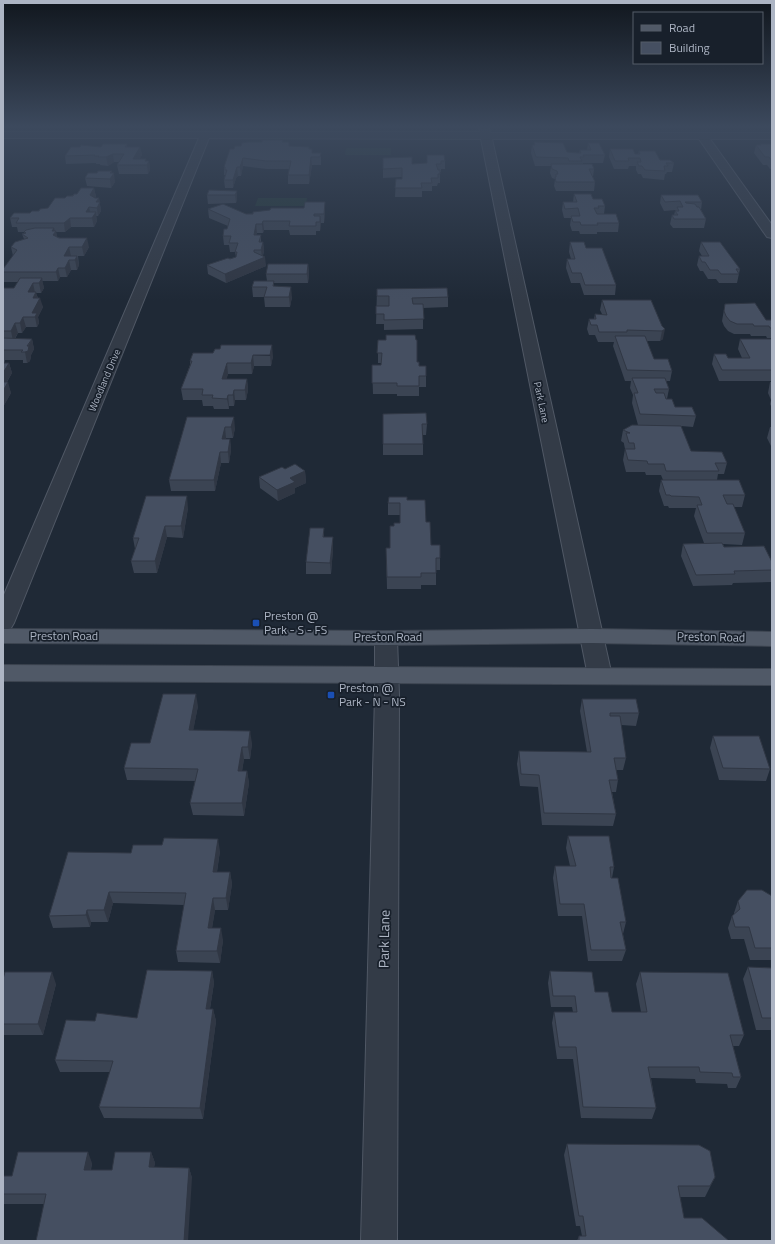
<svg xmlns="http://www.w3.org/2000/svg" width="775" height="1244" font-family="'Titillium Web',sans-serif">
	<style>
		.green { fill: #24383a }
		.lines { fill: none; stroke-linecap: round; stroke-linejoin: round }
		.minor-casing { stroke: #505865; stroke-width: 2 }
		.major-casing { stroke: #3c4450; stroke-width: 2 }
		.minor { fill: #333b47; fill-rule: evenodd }
		.major { fill: #505967; fill-rule: evenodd }
		.wall { fill: #3b4453 }
		.shaded-wall { fill: #303744 }
		.building { fill: #454f61; stroke: #303744 }
		.transit-dot { fill: #1a4fb4; stroke: #18202b; stroke-width: 1.5 }
		.labels { text-anchor: middle; stroke-width: 3.5; stroke-linejoin: round; paint-order: stroke }
		.far-street-label { font-size: 10px; fill: #adb5c4; stroke: #18202b }
		.poi-label { font-size: 12px; fill: #adb5c4; stroke: #18202b; text-anchor: start }
		.street-label { font-size: 12px; fill: #adb5c4; stroke: #18202b }
		.near-street-label { font-size: 14px; fill: #adb5c4; stroke: #18202b }
	</style>
	<rect width="100%" height="100%" fill="#1f2936"/>
	<g class="green">
		<path d="M346 148H391V155H345Z"/>
		<path d="M258 198H307L306 206H255Z"/>
	</g>
	<g class="lines">
		<g class="minor-casing">
			<g id="minor">
				<path d="M479 127H489L490 133H772V139H710L772 225V238L767 237 699 139H492L612 676 608 682 600 684 592 682 588 676 481 139 209 138 14 623 11 628 3 630V597L199 138H3V132H480Z"/>
				<path d="M386 631 394 633 397 638 399 695 397 1241H361L375 695V638L378 633Z"/>
			</g>
		</g>
		<g class="major-casing">
			<g id="major">
				<path d="M3 629 386 631 592 629 772 632V646L592 643 386 645 3 643Z"/>
				<path d="M3 665 772 669V685L3 681Z"/>
			</g>
		</g>
		<use href="#minor" class="minor"/>
		<use href="#major" class="major"/>
	</g>
	<g class="wall">
		<path d="M283 140V142L290 146 312 149V153H321V165H312L309 184H288V175L289 169H267L243 166 241 176H238L236 178 233 188H225L224 180 225 175H224V167L234 149 241 146 262 142Z"/>
		<path d="M534 142 567 152 579 153 580 150H587L588 143 605 155 603 163H583V164L594 169 593 177 595 182 594 191H556L554 186 555 179 552 178 550 173 551 166H535L531 153 532 145H534Z"/>
		<path d="M127 144V147H140L142 155 139 159 147 161H149L150 170 148 174H119L117 165 119 162H114L108 166 100 165V164H96V163L66 164 65 156 101 147Z"/>
		<path d="M760 144H772V169H770L767 165H763L754 153 756 145H760Z"/>
		<path d="M610 149 635 154H638L639 151 660 160 674 163 672 172H667L666 174H665L664 180 643 178 641 174H638L636 170V166H629L628 169H614L609 157Z"/>
		<path d="M427 155 445 161V169H441V172H440V183H438L437 186H432V191H422V197H395L396 179H402V177L383 178V158L412 164 427 163Z"/>
		<path d="M112 173 115 182 111 188 87 186 85 178Z"/>
		<path d="M94 188 96 197 95 198H99L101 211 98 216H96L97 221 94 227H71L65 232H56L57 237 89 247 84 256H78L79 265 77 270H71L67 277H60L58 281H42L44 288 41 293H36L38 298 43 307 38 317 39 323 37 327H26L22 333H18L15 339H32L34 349 31 355V356L30 361 27 363H23V360H5V363H9L12 373 7 382 11 393 3 407V288H14L18 282H3V269L13 256 11 247 24 239 22 234 24 233V232H18L17 227H12L10 218 30 213 48 208 65 198Z"/>
		<path d="M237 191V199L236 203 208 204 207 195Z"/>
		<path d="M574 194 593 199 605 206 604 214 619 223 618 232H597V234H580L579 231H572L570 225 571 218H564L562 210 563 202H573Z"/>
		<path d="M661 195 702 202 701 210 706 219 704 228H673L670 224 672 215H674L675 211 676 210 664 211 660 203Z"/>
		<path d="M208 209 246 214 325 211 324 223H321L320 231H316V235H290L289 230H264L263 233H257L256 235H261V242H263L264 251 263 256 266 266 226 283 208 274 207 265 236 257 235 252H230L229 245H224L223 236 227 229 228 226 209 218Z"/>
		<path d="M570 242 586 248 616 285 615 295H584L580 283H571L566 268 567 259H571L569 252Z"/>
		<path d="M701 242 740 269 737 283H719L716 279H708L703 271H700L697 265 699 256H702L699 251Z"/>
		<path d="M308 264 309 274 308 283H274V287L292 297 290 307H265L264 297H253L252 287 267 281 266 274Z"/>
		<path d="M377 289 448 297V307L423 308V329L384 330V324H376Z"/>
		<path d="M602 300 662 326 663 339 660 341H646L654 359 672 371 670 381H666L669 389 667 399 675 407 696 416 693 427 681 426 691 451 727 463 724 474H718L717 480 745 495 742 507H734L745 533 742 545 723 544 724 547 772 562V582L733 583 732 585 693 586 681 556 683 544 704 543 694 516 696 508H669L668 506H664L659 491 661 480H663L661 475H646L645 472H626L623 460 625 449 624 444V443L621 441 623 430 638 425 632 403 633 395 630 388 631 381H625L613 346 614 342H598L595 335H589L587 329 589 319H594L595 314H602L600 310Z"/>
		<path d="M725 304 766 320H772V338H767L766 336H751L750 334H734L728 331 724 326 722 321Z"/>
		<path d="M740 339H772V381H719L712 364 714 354 728 358H742L738 349Z"/>
		<path d="M378 340 417 362 426 376V387H419V396H397V394H373L372 365H381V363H378Z"/>
		<path d="M193 353 273 356 271 366H254L252 374H228L226 379H247L248 390 246 400H235L234 406H229V409H214L213 406H203L202 400H183L181 389 190 365V361Z"/>
		<path d="M770 382H772V408L770 404 771 400 768 393Z"/>
		<path d="M383 414 427 424 426 435H423V455H383Z"/>
		<path d="M187 417 235 428 233 438H226V439H230L231 450 229 463H221L215 491H171L169 480Z"/>
		<path d="M770 427H772V448L767 438Z"/>
		<path d="M285 469 305 471 306 483 295 488V493L278 501 260 488 259 477Z"/>
		<path d="M407 500 426 522 431 545 440 558V570H436V585H421V589H387L386 548H390L394 526 400 523V515H388V503Z"/>
		<path d="M188 508 183 538 167 537 157 573H134L131 561 135 549 133 538Z"/>
		<path d="M324 528V537H333V549L331 574H306V562Z"/>
		<path d="M582 699 639 713 636 726 621 725 626 758 623 770H616L618 780 616 792H612L616 814 613 826 542 825 538 787 520 786 517 764 519 751 587 752 580 711Z"/>
		<path d="M198 706 193 730 252 743 250 759H244L242 771H247L249 783 244 816 193 815 190 803 195 781 127 780 124 768 150 743Z"/>
		<path d="M713 736 770 769 766 781 719 780 710 748Z"/>
		<path d="M568 836 614 867 612 878 626 922 623 934 626 950 622 961H588L582 916H558L553 878 555 866H570L566 848Z"/>
		<path d="M220 851 217 872H230L232 884 228 910H215L212 928 223 940 220 963 178 962 176 951 184 905 113 903 108 922H91L90 927 53 928 49 916 131 853Z"/>
		<path d="M772 896V960H750L744 939H731L728 928 732 916 734 915V913L738 901Z"/>
		<path d="M748 967 772 968V1030H756L743 979Z"/>
		<path d="M212 971 214 983 210 1009H213L216 1021 203 1119 104 1118 99 1107 110 1072H60L55 1060 95 1021 137 1018Z"/>
		<path d="M550 971 595 992 612 1012H641L636 984 640 972 744 1035 739 1046H733L741 1077 736 1088H728L727 1084 696 1083 695 1079 651 1078 656 1108 652 1119 581 1118 573 1059H557L552 1023 554 1012H573L572 1007H551L548 983Z"/>
		<path d="M3 979 56 984 43 1035H3Z"/>
		<path d="M567 1144 715 1177 705 1197H680L684 1218 729 1241H577L579 1236H582L580 1226H576L564 1155Z"/>
		<path d="M151 1152 155 1163 154 1167 189 1168 192 1178 44 1204H3V1176H12L92 1163 91 1170H112Z"/>
	</g>
	<g class="shaded-wall">
		<path d="M735 127H751L735 129Z"/>
		<path d="M140 147 142 155 136 165 133 159Z"/>
		<path d="M113 154 114 162 108 166 106 157Z"/>
		<path d="M311 157 312 165 309 184V175Z"/>
		<path d="M243 158V166L241 176 240 167Z"/>
		<path d="M146 159 147 165 149 161 150 170 148 174 147 165 145 161Z"/>
		<path d="M237 167 238 176 236 178 233 188V180L236 170Z"/>
		<path d="M112 171V176L114 173 115 182 111 188 110 179V173Z"/>
		<path d="M94 188 96 197 91 203 90 195Z"/>
		<path d="M237 191V199L236 203 235 195Z"/>
		<path d="M99 198 101 211 98 216 96 202Z"/>
		<path d="M325 202V211L324 223V214Z"/>
		<path d="M89 207 91 216 86 212Z"/>
		<path d="M96 212 97 221 94 227 92 218Z"/>
		<path d="M320 216 321 225 320 231Z"/>
		<path d="M70 218 71 227 65 232 64 223Z"/>
		<path d="M263 221 264 230 263 233 262 224Z"/>
		<path d="M256 224 257 233 254 244V235Z"/>
		<path d="M54 228 55 232 56 231 58 240 55 244 52 231Z"/>
		<path d="M87 238 89 247 84 256 82 247Z"/>
		<path d="M263 242 264 251 262 258 265 257 266 266 226 283 225 274 262 258 261 250Z"/>
		<path d="M69 247 71 256H64Z"/>
		<path d="M77 256 79 265 77 270 75 260Z"/>
		<path d="M69 260 71 270 67 277 65 268Z"/>
		<path d="M308 264 309 274 308 283 307 274Z"/>
		<path d="M58 268 60 277 58 281 56 272Z"/>
		<path d="M42 278 44 288 41 293 39 283Z"/>
		<path d="M33 283 35 293 28 292Z"/>
		<path d="M291 287 292 297 290 307 289 297Z"/>
		<path d="M36 292 38 301 40 298 43 307 38 317 39 323 37 327 35 317 32 313 33 298Z"/>
		<path d="M23 317 26 327 22 333 20 323Z"/>
		<path d="M15 323 18 333 13 341 11 331Z"/>
		<path d="M665 329 663 339 660 341 662 331Z"/>
		<path d="M32 339 34 349 31 355V356L30 361 27 363 25 352Z"/>
		<path d="M272 345 273 356 271 366 270 355Z"/>
		<path d="M253 355 254 366 252 374 251 363Z"/>
		<path d="M4 360 6 367 9 363 12 373 3 388V362Z"/>
		<path d="M227 363 228 374 224 390 222 379Z"/>
		<path d="M247 379 248 390 246 400 245 390Z"/>
		<path d="M8 382 11 393 3 407V391Z"/>
		<path d="M234 390 235 400 234 406 233 395Z"/>
		<path d="M228 395 229 406V409L227 399Z"/>
		<path d="M234 417 235 428 233 438 231 427Z"/>
		<path d="M225 427 226 438 224 450 222 439Z"/>
		<path d="M230 439 231 450 229 463 228 452Z"/>
		<path d="M220 452 221 463 215 491 214 480Z"/>
		<path d="M305 471 306 483 295 488V493L278 501 277 490 290 478Z"/>
		<path d="M187 496 188 508 183 538 181 526Z"/>
		<path d="M165 526 167 537 157 573 155 561Z"/>
		<path d="M333 537V549L331 574 330 563Z"/>
		<path d="M196 694 198 706 191 742 189 730Z"/>
		<path d="M250 731 252 743 250 759 248 747Z"/>
		<path d="M242 747 244 759 240 783 238 771Z"/>
		<path d="M247 771 249 783 244 816 242 803Z"/>
		<path d="M218 839 220 851 215 884 213 872Z"/>
		<path d="M230 872 232 884 228 910 226 898Z"/>
		<path d="M109 892 113 903 108 922 104 910Z"/>
		<path d="M213 898 215 910 210 940 208 928Z"/>
		<path d="M87 910 91 922 90 927 86 915Z"/>
		<path d="M221 928 223 940 220 963 217 951Z"/>
		<path d="M212 971 214 983 208 1020 206 1009Z"/>
		<path d="M52 972 56 984 43 1035 38 1024Z"/>
		<path d="M213 1009 216 1021 203 1119 200 1108Z"/>
		<path d="M88 1152 92 1163 88 1181 84 1170Z"/>
		<path d="M151 1152 155 1163 152 1177 149 1167Z"/>
		<path d="M189 1168 192 1178 188 1241H184Z"/>
	</g>
	<g class="building">
		<path d="M262 140H283L282 142H289V146L309 147V149H312V153H321L320 157H311L309 175H288L291 161H266L243 158 240 167H237L236 170 233 180H224L227 170H225V167H224L230 149H234L235 146H241L242 143 248 142H262Z"/>
		<path d="M534 142 563 143 567 152 578 153H581L580 150H591L588 143H599L605 155H583L584 157H580L582 161H569L568 158 536 157 532 145H535Z"/>
		<path d="M103 144H127L125 147H140L133 159H146L145 161H149L147 165H117L124 154H113L106 157H98L99 156H94L95 155 65 156 71 147H80L81 145 101 147Z"/>
		<path d="M760 144H772V161L769 157H765L756 145H761Z"/>
		<path d="M610 149H633L635 154H640L639 151H655L660 160H670L674 163H666L668 166H664L665 171 645 170 642 166H639L637 162H641L640 158H628L629 161H615Z"/>
		<path d="M427 155H444L445 161H441V164H436L438 170H440V174H438V178H431L432 183H421L422 188H395L396 179H402V168L383 169V158L412 157V164L427 163Z"/>
		<path d="M551 164H592L594 169H589L595 182H556L555 177H556V174H558L557 171 552 169Z"/>
		<path d="M98 171H112L110 173H114L110 179 85 178 88 173H97Z"/>
		<path d="M81 188H94L90 195 95 198H99L96 202H100L97 208 89 207 86 212H96L92 218H70L64 223H16L19 218H10L14 213H30L32 211H39L40 209 48 208 55 198H65L67 196H73L74 194H77Z"/>
		<path d="M209 190 237 191 235 195H207Z"/>
		<path d="M574 194H591L593 199H602L605 206H598L599 208H594L597 214H616L619 223H597L598 225H581L580 222H573L571 216H580L578 208 565 209 563 202H577Z"/>
		<path d="M661 195H698L702 202H685L686 203 695 204 697 207H699L706 219H674L672 215H678L675 211H679L677 207H683L680 201 665 202Z"/>
		<path d="M305 202H325L324 214H314V216H320V222H316V226H289L290 221H263L262 224H256L254 235H261L259 242H263L261 250H254V252L265 257 225 274 207 265 228 258 230 259 236 257 237 252H235L238 243H229L231 236H223L224 229H227L230 219 208 209 223 204 246 214H253V212L270 210 271 208H304Z"/>
		<path d="M35 228H54L52 231H56L53 235 59 238H87L82 247H69L64 256H77L75 260H69L65 268H58L56 272H3V269L17 250 11 247 15 242 28 238 22 234 26 233 24 232 26 230Z"/>
		<path d="M570 242H584L586 248H602L616 285H585L581 273H572L567 259H575Z"/>
		<path d="M701 242H720L740 269H736L739 274H721L718 270H710L705 262H702L699 256H709Z"/>
		<path d="M268 264H308L307 274H266Z"/>
		<path d="M20 278H42L39 283H33L28 292H36L33 298H40L32 313H37L35 317H23L20 323H15L11 331H3V288H14Z"/>
		<path d="M254 281H274L273 286 291 287 289 297H264L267 287H252Z"/>
		<path d="M447 288 448 297 412 298 413 304H423L424 319 384 320V314H376V306H389V296H377V289Z"/>
		<path d="M602 300H651L662 326 665 329 662 331 627 330V332H599L597 325H591L589 319H596L595 314 607 315Z"/>
		<path d="M755 303 766 320H772V328H770L769 326H754L753 324H737L730 321 726 316 724 311 725 304Z"/>
		<path d="M386 335H415L416 340H417V362H419V366H426V376H419V386H397V383H372V365H381L382 353H377L378 340H386Z"/>
		<path d="M615 336H645L654 359H668L672 371 627 370Z"/>
		<path d="M3 338 32 339 27 346H29L28 351 25 352H21L23 350H3Z"/>
		<path d="M740 339H772V370H722L714 354H726L728 358H750Z"/>
		<path d="M221 345H272L270 355H253L251 363H227L222 379H247L245 390H234L233 395H228L227 399 212 398 213 395H202L203 389H181L192 361H190L193 353H213L215 349H220Z"/>
		<path d="M3 363H9L3 373Z"/>
		<path d="M632 378H665L669 389H654L656 393H664L666 399H672L675 407H692L696 416 640 414 634 393H638Z"/>
		<path d="M3 382H8L3 391Z"/>
		<path d="M426 413 427 424H422L423 444H383V414Z"/>
		<path d="M187 417H234L231 427H225L222 439H230L228 452H220L214 480H169Z"/>
		<path d="M632 425 681 426 691 451 722 452 727 463H715L719 471H666L664 464H648L647 461 628 460 625 449H635L634 443H629L626 433H630L623 430Z"/>
		<path d="M295 464 305 471 290 478 295 482 277 490 259 477 282 467 285 469Z"/>
		<path d="M661 480H739L745 495H723L727 504H733L745 533H707L697 505H702L699 497 671 496 670 495H666Z"/>
		<path d="M146 496H187L181 526H165L155 561H131L139 538H133Z"/>
		<path d="M389 497H407V500H425L426 522H430L431 545H440V558H436V573H421V577H387L386 548H390V526H394V523H400V503H388Z"/>
		<path d="M310 528H324L323 537H333L330 563 306 562Z"/>
		<path d="M722 543 724 547 764 546 772 562V570L734 571 735 574 696 575 683 544Z"/>
		<path d="M163 694H196L189 730 250 731 248 747H242L238 771H247L242 803H190L198 769 124 768 131 743H150Z"/>
		<path d="M582 699H636L639 713H610V716H620L626 758H614L618 780H609L616 814 544 813 539 775 521 774 519 751 591 752Z"/>
		<path d="M713 736H759L770 769 723 768Z"/>
		<path d="M568 836H609L614 867H610L611 878H618L626 922H620L626 950H591L584 904H560L555 866H576Z"/>
		<path d="M164 838 218 839 213 872H230L226 898H213L208 928H221L217 951H176L186 893 109 892 104 910H87L86 915 49 916 68 852 131 853 133 845H162Z"/>
		<path d="M747 890H762L772 896V948H755L749 927H735L732 916 740 909 738 901Z"/>
		<path d="M748 967 772 968V1018H762Z"/>
		<path d="M147 970 212 971 206 1009H213L200 1108 99 1107 113 1061 55 1060 66 1020 95 1021 97 1013 137 1018Z"/>
		<path d="M550 971 592 972 595 992H608L612 1012H647L640 972 728 973 744 1035H730L741 1077H733L732 1073 700 1072 699 1067H648L656 1108 583 1107 576 1047H559L554 1012H577L575 996H553Z"/>
		<path d="M5 972H52L38 1024H3V979Z"/>
		<path d="M567 1144 699 1145 710 1151 715 1177 710 1186H678L684 1218H702L729 1241H579V1236H586L583 1216H579Z"/>
		<path d="M18 1152H88L84 1170H112L115 1152H151L149 1167 189 1168 184 1241H36L46 1194H3V1176H12Z"/>
	</g>
	<linearGradient id="sky" x2="0" y2="1"><stop stop-color="#11171e"/><stop offset="0.42" stop-color="#3c495d"/><stop offset="1" stop-color="#3c495d" stop-opacity="0"/></linearGradient>
	<rect width="775" height="301" fill="url(#sky)"/>
	<g class="transit-dot">
		<rect x="252" y="619" width="8" height="8" rx="2"/>
		<rect x="327" y="691" width="8" height="8" rx="2"/>
	</g>
	<g class="labels">
		<g class="far-street-label">
			<text transform="translate(104 380) rotate(-67)" y="4">Woodland Drive</text>
			<text transform="translate(542 402) rotate(78)" y="4">Park Lane</text>
		</g>
		<g class="poi-label">
			<text x="264" y="620">Preston @<tspan x="264" dy="14">Park - S - FS</tspan></text>
			<text x="339" y="692">Preston @<tspan x="339" dy="14">Park - N - NS</tspan></text>
		</g>
		<g class="street-label">
			<text x="64" y="640">Preston Road</text>
			<text x="388" y="641">Preston Road</text>
			<text transform="translate(711 637) rotate(1)" y="4">Preston Road</text>
		</g>
		<g class="near-street-label">
			<text transform="translate(384 939) rotate(-89)" y="5">Park Lane</text>
		</g>
	</g>
	<rect width="775" height="1244" fill="none" stroke="#adb5c4" stroke-width="8"/>
	<rect x="633" y="12" width="130" height="52" fill="#18202b" stroke="#545c68"/>
	<rect x="641" y="25" width="20" height="6" fill="#505967" stroke="#545c68"/>
	<text x="669" y="32" font-size="12" fill="#adb5c4">Road</text>
	<rect x="641" y="42" width="20" height="12" fill="#454f61" stroke="#545c68"/>
	<text x="669" y="52" font-size="12" fill="#adb5c4">Building</text>
</svg>
